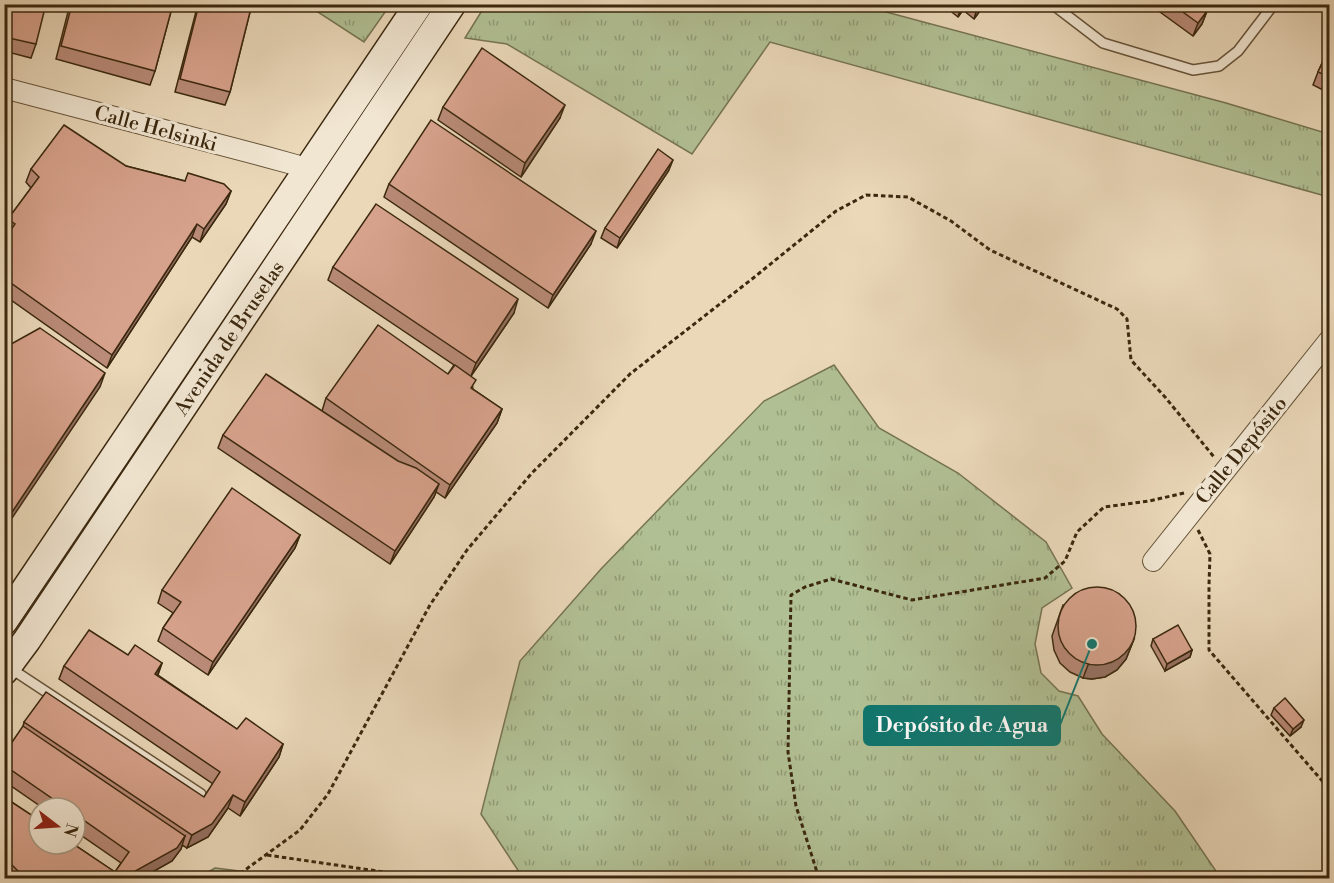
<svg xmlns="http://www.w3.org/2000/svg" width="1334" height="883" font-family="'Libre Bodoni',serif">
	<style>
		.grass { fill: url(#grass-tufts); stroke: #767452; stroke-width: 1.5 }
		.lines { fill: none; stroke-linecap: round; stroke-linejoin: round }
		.service-casing { stroke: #67543a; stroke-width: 12 }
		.minor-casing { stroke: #67543a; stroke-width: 22 }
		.secondary-casing { stroke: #3b280f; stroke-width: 30 }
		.path { stroke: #3b280f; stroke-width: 3; stroke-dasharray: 4.5 3; stroke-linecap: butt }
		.service { stroke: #f1e6d2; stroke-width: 9 }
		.minor { stroke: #f1e6d2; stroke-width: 20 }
		.secondary { stroke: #f1e6d2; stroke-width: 27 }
		.wall { fill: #b98b78; stroke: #3b280f; stroke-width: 1.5 }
		.shaded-wall { fill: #967162; stroke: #3b280f; stroke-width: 1.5 }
		.building { fill: #d7a28c; stroke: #3b280f; stroke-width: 1.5 }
		.labels { text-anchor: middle; stroke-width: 6; stroke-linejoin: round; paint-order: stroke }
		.street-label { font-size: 20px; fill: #3b280f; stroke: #f1e6d2 }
		.leader { fill: none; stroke: #0f766e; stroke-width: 2 }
		.callout-dot { fill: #0f766e; stroke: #f1e6d2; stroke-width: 2 }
		.callout { fill: #0f766e; stroke: #0f766e; stroke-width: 2 }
		.callout-label { font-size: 21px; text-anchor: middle; font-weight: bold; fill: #fff }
	</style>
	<defs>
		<pattern id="grass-tufts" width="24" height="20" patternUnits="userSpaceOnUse" patternTransform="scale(1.5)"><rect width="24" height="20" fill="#b1c094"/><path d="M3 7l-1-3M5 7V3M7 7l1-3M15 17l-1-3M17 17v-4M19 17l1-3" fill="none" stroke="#919c77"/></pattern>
	</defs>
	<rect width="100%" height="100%" fill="#ead8b9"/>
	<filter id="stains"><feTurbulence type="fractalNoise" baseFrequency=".00333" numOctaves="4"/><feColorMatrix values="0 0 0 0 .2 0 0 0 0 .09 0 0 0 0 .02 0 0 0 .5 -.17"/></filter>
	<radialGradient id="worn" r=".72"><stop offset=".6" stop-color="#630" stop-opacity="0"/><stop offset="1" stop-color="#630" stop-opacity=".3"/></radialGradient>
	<g class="grass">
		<path d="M486 4 860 5 1226 103 1329 134V197L770 42 692 154 507 44 465 38Z"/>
		<path d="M307 5 390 4V5L364 42Z"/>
		<path d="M834 365 879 428 958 473 1046 542 1072 588 1042 608 1035 644 1041 673 1059 691 1078 696 1102 734 1175 811 1218 874 1219 878H523L481 814 520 661 601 569 764 401Z"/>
		<path d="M215 868 299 878H197Z"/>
	</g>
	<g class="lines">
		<g class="service-casing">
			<g id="service">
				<path d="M1052 4 1103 43 1193 70 1219 66 1238 51 1274 4"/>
				<path d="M10 668 201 794"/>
			</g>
		</g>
		<g class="minor-casing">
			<g id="minor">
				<path d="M4 88 263 156 296 165 307 170"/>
				<path d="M1153 561 1330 339"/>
			</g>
		</g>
		<g class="secondary-casing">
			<g id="secondary">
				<path d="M4 621 419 4"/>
				<path id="s1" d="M4 671 27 640 452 4"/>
			</g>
		</g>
		<g class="path">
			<path d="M1198 530 1210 554 1209 585V650L1330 790"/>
			<path d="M267 855 391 873 410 878"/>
			<path d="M234 878 300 830 328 794 430 605 467 550 531 474 630 374 752 279 836 211 866 195 908 197 951 221 990 250 1117 309 1127 319 1131 360 1165 397 1214 457"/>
			<path d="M818 878 817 872 796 806 788 752 791 595 805 587 831 579 912 600 1045 578 1065 561 1077 532 1104 507 1149 501 1184 493"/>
		</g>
		<use href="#service" class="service"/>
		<use href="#minor" class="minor"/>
		<use href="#secondary" class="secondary"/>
	</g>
	<g class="wall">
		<path d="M4 4 36 44 31 58 4 51Z"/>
		<path d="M70 4H173L155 71 150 85 56 59Z"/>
		<path d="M198 4H252L230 92 225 105 175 92Z"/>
		<path d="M943 4H985L974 19 963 10 958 17 943 5Z"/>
		<path d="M1149 4H1202V6L1207 11 1202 24 1193 36Z"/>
		<path d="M1329 48V93L1313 85 1318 72Z"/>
		<path d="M443 107 560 118 521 177 438 120Z"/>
		<path d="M126 166 185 181 231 191 226 204 200 242 192 237 107 368 4 295V240L8 235 4 233V228L8 219 31 188 26 182 31 169Z"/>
		<path d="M669 170 617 248 601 238 605 228Z"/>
		<path d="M389 184 591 244 548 308 384 197Z"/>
		<path d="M333 267 514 313 471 376 473 389 502 409 497 423 445 498 436 492 434 497 390 564 218 448 223 435 322 411 326 398 448 374 454 365 328 280Z"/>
		<path d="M300 535 295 548 208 675 158 641 163 628 173 613 158 603 162 590Z"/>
		<path d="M1063 605 1134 639 1126 659 1117 670 1105 677 1092 679 1083 678 1070 672 1060 663 1054 650 1052 636Z"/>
		<path d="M1153 639 1192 650 1190 657 1165 671 1151 646Z"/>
		<path d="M128 655 162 663 158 675 237 729 283 744 279 757 240 816 228 808 208 837 187 848 182 845 181 849 172 861 140 879H8L4 875V797L115 872 121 863 75 831V808H43L4 781V754L23 727 24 722 204 797 213 784 59 679 64 666Z"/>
		<path d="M1274 708 1301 727 1290 736 1271 715Z"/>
	</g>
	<g class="shaded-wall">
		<path d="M965 4 963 10 958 17 960 10Z"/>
		<path d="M982 4H985L974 19 976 12Z"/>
		<path d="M1207 11 1202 24 1193 36 1198 23Z"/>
		<path d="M565 105 560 118 521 177 525 163Z"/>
		<path d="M673 160 669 170 617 248 620 238Z"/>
		<path d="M231 191 226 204 200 242 204 229Z"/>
		<path d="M197 224 192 237 107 368 112 355Z"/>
		<path d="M596 231 591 244 548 308 553 295Z"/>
		<path d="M518 299 514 313 471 376 476 363Z"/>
		<path d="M105 373 100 387 4 530V524Z"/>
		<path d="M502 409 497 423 445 498 450 485Z"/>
		<path d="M439 484 434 497 390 564 395 551Z"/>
		<path d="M300 535 295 548 208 675 213 662Z"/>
		<path d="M1134 639 1126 659 1117 670 1105 677 1092 679 1083 678 1088 665Z"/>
		<path d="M1192 650 1190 657 1165 671 1167 664Z"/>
		<path d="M162 663 157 676 155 674Z"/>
		<path d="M1304 720 1301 727 1290 736 1293 729Z"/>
		<path d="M283 744 279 757 240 816 245 802Z"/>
		<path d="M233 795 228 808 208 837 187 848 192 835Z"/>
		<path d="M185 836 181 849 172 861 140 879H121Z"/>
	</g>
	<g class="building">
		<path d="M4 4H46L36 44 4 37Z"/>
		<path d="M72 4H173L155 71 61 46Z"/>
		<path d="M199 4H252L230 92 180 79Z"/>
		<path d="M953 4H965L960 10Z"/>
		<path d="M967 4H982L976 12Z"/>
		<path d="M1172 4H1200L1207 11 1198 23Z"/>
		<path d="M482 48 565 105 525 163 443 107Z"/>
		<path d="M1329 48V77L1318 72Z"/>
		<path d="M431 120 596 231 553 295 389 184Z"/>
		<path d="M64 125 126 166 185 181 188 173 224 184 231 191 204 229 197 224 112 355 4 278V240L15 224 8 219 39 177 31 169Z"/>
		<path d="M658 149 673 160 620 238 605 228Z"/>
		<path d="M376 204 518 299 476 363 333 267Z"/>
		<path d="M378 325 448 374 455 365 476 380 471 388 502 409 450 485 326 398Z"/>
		<path d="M40 328 105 373 4 524V348Z"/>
		<path d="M266 374 398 461 416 468 439 484 395 551 223 435Z"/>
		<path d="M232 488 300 535 213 662 163 628 181 602 162 590Z"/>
		<circle cx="1097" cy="626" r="39"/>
		<path d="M1178 625 1192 650 1167 664 1153 639Z"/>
		<path d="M89 630 128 655 135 645 162 663 155 674 237 729 246 718 283 744 245 802 233 795 212 824 192 835 24 722 46 692 204 797 220 772 64 666Z"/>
		<path d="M1285 698 1304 720 1293 729 1274 708Z"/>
		<path d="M23 726 185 836 177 848 121 879H26L4 857V797L39 820V844H73L115 872 129 852 75 814V808H66L4 765V754Z"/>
	</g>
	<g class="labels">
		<g class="street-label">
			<text transform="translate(156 128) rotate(15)" y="7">Calle Helsinki</text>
			<text dy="7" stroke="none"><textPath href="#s1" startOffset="402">Avenida de Bruselas</textPath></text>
			<text transform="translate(1241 450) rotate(-51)" y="7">Calle Depósito</text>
		</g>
	</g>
	<path class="leader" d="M1092 644L1060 725"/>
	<circle class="callout-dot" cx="1092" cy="644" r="6"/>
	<rect class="callout" x="864" y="706" width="196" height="39" rx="6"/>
	<g class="callout-label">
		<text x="962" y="732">Depósito de Agua</text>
	</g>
	<rect width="1334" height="883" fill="none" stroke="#ead8b9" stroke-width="24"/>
	<rect x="6" y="6" width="1322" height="871" fill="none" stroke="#3b280f" stroke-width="3"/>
	<rect x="12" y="12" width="1310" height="859" fill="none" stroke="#3b280f" stroke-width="1.5"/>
	<g transform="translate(57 826) rotate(107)"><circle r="28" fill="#f1e6d2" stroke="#a89a84" stroke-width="1.5"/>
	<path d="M0-4.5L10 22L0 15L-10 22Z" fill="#8f2418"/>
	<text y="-9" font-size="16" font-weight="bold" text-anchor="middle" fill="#3b280f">N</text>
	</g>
	<rect width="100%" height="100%" filter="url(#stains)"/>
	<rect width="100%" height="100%" fill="url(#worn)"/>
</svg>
